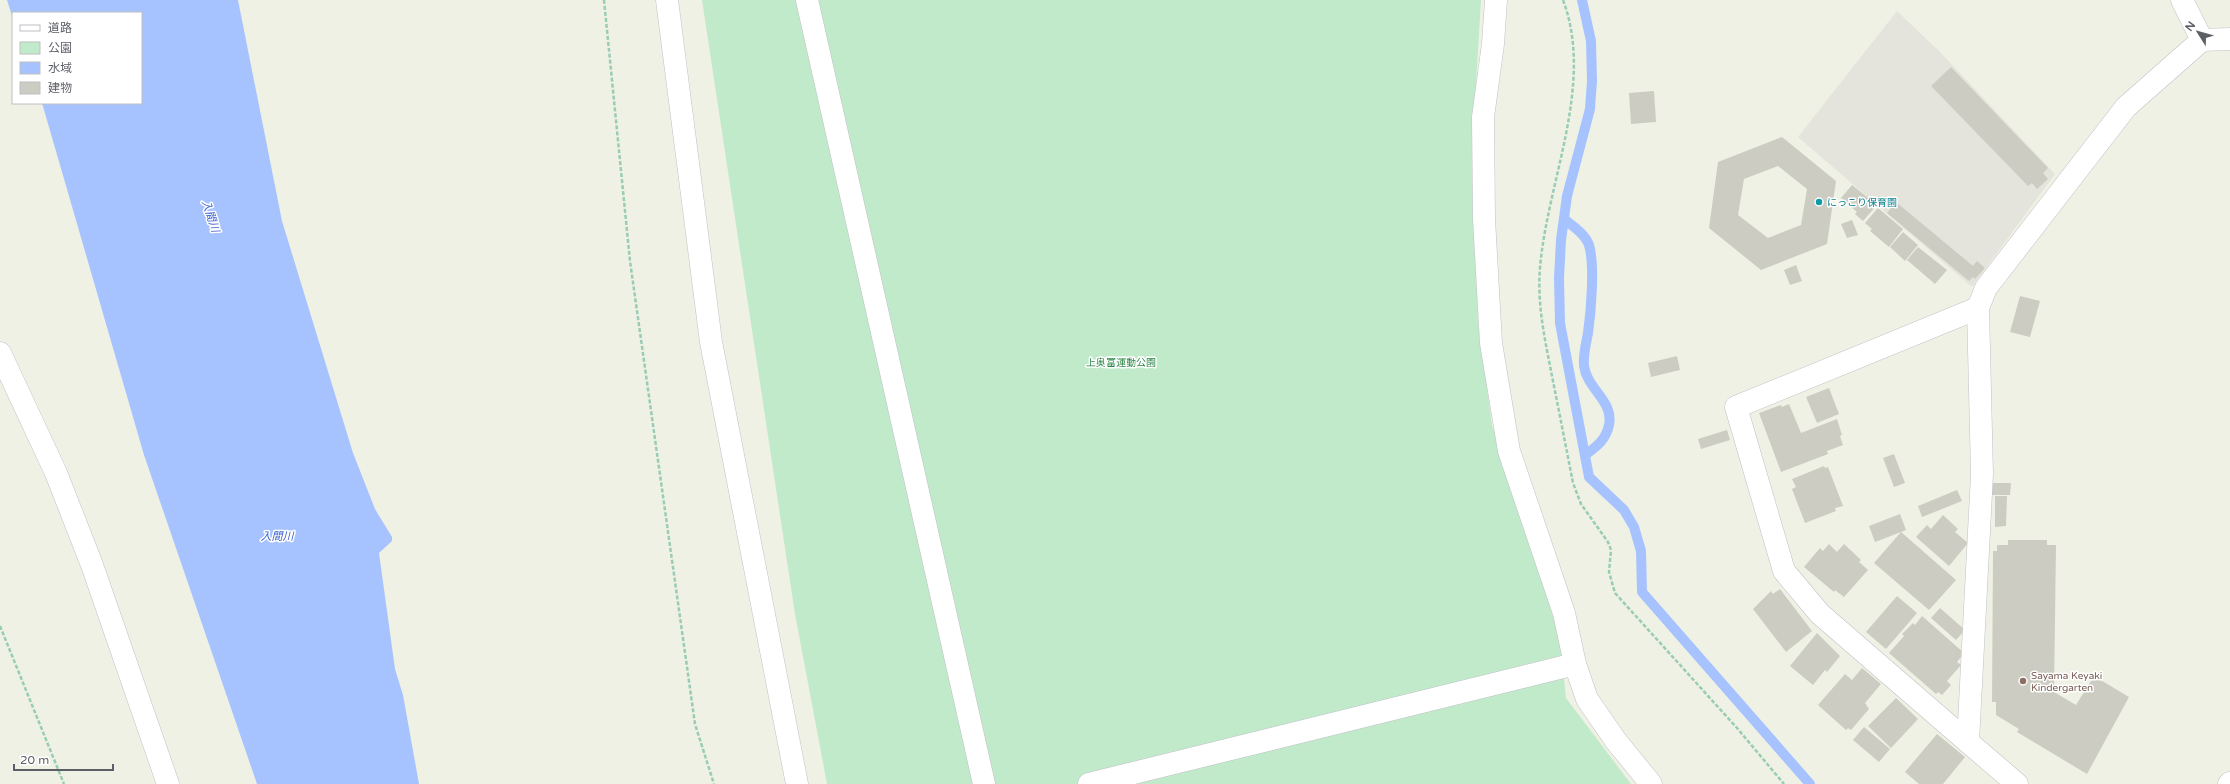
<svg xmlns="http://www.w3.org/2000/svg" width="2230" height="784" font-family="'Varela Round','Noto Sans JP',sans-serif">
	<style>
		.industrial { fill: #e4e4dd }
		.green { fill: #c0eaca }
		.water { fill: #a7c3ff }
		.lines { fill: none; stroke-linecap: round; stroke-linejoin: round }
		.stream { stroke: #a7c3ff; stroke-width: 10 }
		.building { fill: #ccccc2; fill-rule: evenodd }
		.minor-casing { stroke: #bfc1c7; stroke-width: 23 }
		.path { stroke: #98ccb4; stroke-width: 2.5; stroke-dasharray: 4 2; stroke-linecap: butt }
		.minor { stroke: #fff; stroke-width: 22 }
		.culture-dot { fill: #0f9aa8; stroke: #fff; stroke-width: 1.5 }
		.education-dot { fill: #8d6e63; stroke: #fff; stroke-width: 1.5 }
		.labels { text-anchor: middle; stroke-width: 3; stroke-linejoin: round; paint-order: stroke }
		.culture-label { font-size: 10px; fill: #0d838f; stroke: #fff; text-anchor: start }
		.park-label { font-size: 10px; fill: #2d8647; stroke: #fff }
		.education-label { font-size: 10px; fill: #785e54; stroke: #fff; text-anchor: start }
		.water-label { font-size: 11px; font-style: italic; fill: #3d61cf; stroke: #fff }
	</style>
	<rect width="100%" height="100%" fill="#f0f1e5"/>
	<path class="industrial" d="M1897 11 1939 51 2055 174 1972 287 1798 137Z"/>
	<path class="green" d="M702 0H1481L1474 117 1478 323 1492 425 1519 504 1560 640 1566 698 1631 784H827L795 614Z"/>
	<path class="water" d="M7 0H238L282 221 353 453 375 509 392 537V541L379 553 395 669 403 695 419 784H257L144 455 42 103H141V13H13V19Z"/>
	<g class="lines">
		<g class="stream">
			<path d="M1582 0 1591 41 1592 81 1590 109 1567 196 1561 240 1559 278 1560 323 1589 477 1624 510 1634 527 1641 551 1642 592 1810 784"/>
			<path d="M1564 219C1573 226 1585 234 1589 245 1595 265 1591 312 1588 333 1586 344 1583 354 1584 366 1587 389 1614 401 1609 425 1606 440 1596 447 1585 455"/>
		</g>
	</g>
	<g class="building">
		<path d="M1951 67 2048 168 2043 173 2048 179 2037 189 2032 183 2028 186 1931 86Z"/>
		<path d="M1654 91 1656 122 1631 124 1629 93Z"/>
		<path d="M1782 137 1836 181 1827 244 1761 270 1709 228 1718 162ZM1778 166 1807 189 1801 225 1768 238 1738 215 1744 179Z"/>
		<path d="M1852 185 1877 205 1863 221 1855 214 1857 212 1841 198Z"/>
		<path d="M1896 202 1973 266 1977 261 1985 268 1975 279 1973 277 1969 281 1887 213Z"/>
		<path d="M1878 208 1903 229 1889 247 1870 231 1872 229 1865 223Z"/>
		<path d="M1852 220 1858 235 1847 238 1841 224Z"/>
		<path d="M1903 232 1918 245 1905 261 1890 247Z"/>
		<path d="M1918 247 1947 270 1935 284 1907 260Z"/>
		<path d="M1796 265 1802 281 1790 285 1784 270Z"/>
		<path d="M2020 296 2040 301 2030 337 2010 332Z"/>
		<path d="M1677 356 1680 370 1651 377 1648 363Z"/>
		<path d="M1829 388 1839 414 1817 423 1806 397Z"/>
		<path d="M1789 404 1801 433 1837 419 1842 435 1840 436 1843 445 1827 451 1828 454 1781 472 1759 413 1781 405 1782 407Z"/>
		<path d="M1727 430 1730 440 1701 449 1698 439Z"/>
		<path d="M1894 454 1905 483 1894 487 1883 458Z"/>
		<path d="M1824 466 1825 468 1828 467 1843 506 1835 508 1836 511 1805 523 1792 489 1796 487 1792 479Z"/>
		<path d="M1992 483H2011L2010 495H1992Z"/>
		<path d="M1957 490 1962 501 1922 517 1918 506Z"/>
		<path d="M1995 496H2007L2006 526 1995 527Z"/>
		<path d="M1900 514 1906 530 1901 532 1956 580 1929 610 1874 563 1901 532 1875 542 1869 526Z"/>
		<path d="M1943 515 1958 529 1955 532 1968 543 1949 566 1916 537 1927 525 1931 529Z"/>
		<path d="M2008 540H2047V545H2056L2054 692 2076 705 2094 676 2129 697 2087 774 2017 732 2019 729 1996 715V702H1992L1993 551H1997V545H2008Z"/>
		<path d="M1829 544 1837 552 1844 544 1861 560 1859 562 1868 570 1844 597 1835 590 1834 592 1804 567 1820 548 1823 551Z"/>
		<path d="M1780 589 1812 631 1786 652 1753 609 1771 591 1773 594Z"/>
		<path d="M1897 596 1917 613 1886 649 1866 632Z"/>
		<path d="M1940 608 1965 630 1956 640 1931 618Z"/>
		<path d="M1922 616 1964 653 1957 662 1961 665 1947 681 1951 685 1942 695 1938 692 1936 694 1889 653 1904 636 1902 634 1913 623 1915 625Z"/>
		<path d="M1817 633 1840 656 1827 672 1825 670 1813 685 1790 666Z"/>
		<path d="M1862 668 1881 684 1865 703 1869 709 1851 730 1848 728 1846 730 1818 705 1845 674 1852 680Z"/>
		<path d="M1896 698 1918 719 1891 748 1868 726Z"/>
		<path d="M1864 727 1890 749 1879 762 1853 740Z"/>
		<path d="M1937 734 1965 757 1943 784H1919L1905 772Z"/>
	</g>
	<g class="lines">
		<g class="minor-casing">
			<g id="minor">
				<path d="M667 0 711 342 797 784"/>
				<path d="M807 0 984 784"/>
				<path d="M1496 0 1493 44 1483 117 1484 219 1491 343 1509 451 1564 613 1575 664 1587 699 1616 741 1651 784"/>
				<path d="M2182 0 2202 40"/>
				<path d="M0 353 56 473 92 565 168 784"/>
				<path d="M1968 742 1820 614 1784 571 1736 407 1978 308"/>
				<path d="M1089 784 1575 664"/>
				<path d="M2017 784 1968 742 1982 474 1978 308 1986 288 2126 107 2202 40 2230 39"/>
				<path d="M2229 784 2230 783"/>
			</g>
		</g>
		<g class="path">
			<path d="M604 0 630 261 695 724 714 784"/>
			<path d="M1563 0C1595 85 1547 181 1540 268 1537 305 1545 340 1552 376 1559 411 1566 447 1573 483L1581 504 1608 542 1611 550 1609 572 1615 593 1737 728 1784 784"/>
			<path d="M0 626 64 784"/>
		</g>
		<use href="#minor" class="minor"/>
	</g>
	<circle class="culture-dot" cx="1819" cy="202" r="4"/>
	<circle class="education-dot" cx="2023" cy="681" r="4"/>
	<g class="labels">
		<g class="culture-label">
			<text x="1827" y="206">にっこり保育園</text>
		</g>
		<g class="park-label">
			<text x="1121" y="366">上奥富運動公園</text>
		</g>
		<g class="education-label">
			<text x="2031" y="679">Sayama Keyaki<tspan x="2031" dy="12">Kindergarten</tspan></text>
		</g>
		<g class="water-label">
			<text transform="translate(211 216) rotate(72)" y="4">入間川</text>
			<text x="277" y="540">入間川</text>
		</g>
	</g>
	<rect x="12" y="12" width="130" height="92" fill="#ffffff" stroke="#bebfc2"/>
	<rect x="20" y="25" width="20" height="6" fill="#ffffff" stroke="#bebfc2"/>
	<text x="48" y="32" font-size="12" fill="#5d5f67">道路</text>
	<rect x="20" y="42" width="20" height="12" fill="#c0eaca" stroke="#bebfc2"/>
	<text x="48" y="52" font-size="12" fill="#5d5f67">公園</text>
	<rect x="20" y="62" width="20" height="12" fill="#a7c3ff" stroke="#bebfc2"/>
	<text x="48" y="72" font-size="12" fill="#5d5f67">水域</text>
	<rect x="20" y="82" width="20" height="12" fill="#ccccc2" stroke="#bebfc2"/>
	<text x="48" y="92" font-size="12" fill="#5d5f67">建物</text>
	<g transform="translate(2198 32) rotate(307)" stroke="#ffffff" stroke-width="3" paint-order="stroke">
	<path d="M0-3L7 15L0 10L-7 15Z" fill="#5d5f67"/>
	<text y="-6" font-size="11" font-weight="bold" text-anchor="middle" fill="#5d5f67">N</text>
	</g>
	<path d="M14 764v6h99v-6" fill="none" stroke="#5d5f67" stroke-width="2"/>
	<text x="20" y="764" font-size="12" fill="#5d5f67" stroke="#ffffff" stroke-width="3" paint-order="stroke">20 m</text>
</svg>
